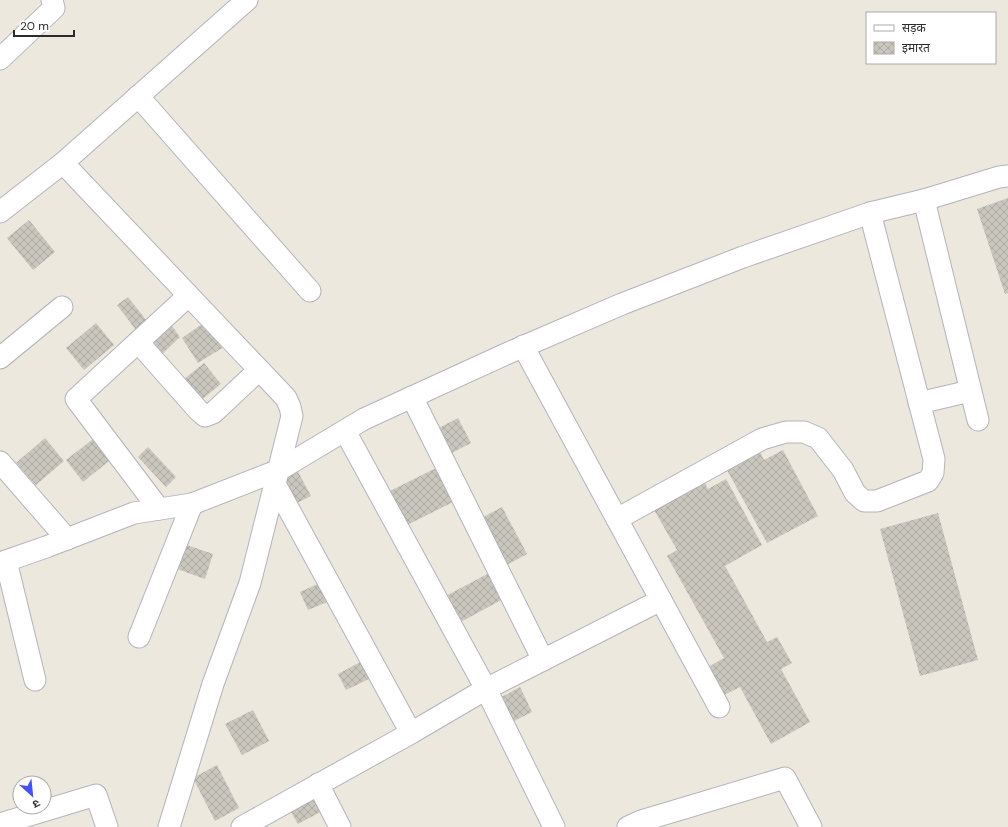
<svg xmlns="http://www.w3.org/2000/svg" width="1008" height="827" font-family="'DM Sans','Noto Sans Devanagari',sans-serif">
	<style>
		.building { fill: url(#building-cross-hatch) }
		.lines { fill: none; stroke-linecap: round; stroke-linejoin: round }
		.minor-casing { stroke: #b2b3be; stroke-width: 23 }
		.minor { stroke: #fff; stroke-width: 21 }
	</style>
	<defs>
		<pattern id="building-cross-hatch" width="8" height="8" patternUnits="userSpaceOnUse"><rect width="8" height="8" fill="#c8c6bd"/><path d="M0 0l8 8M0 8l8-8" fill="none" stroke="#acaaa3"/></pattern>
	</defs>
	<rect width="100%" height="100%" fill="#ece8de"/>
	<g class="building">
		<path d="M1008 198V293L1005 294 977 209Z"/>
		<path d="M29 220 55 252 33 270 7 238Z"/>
		<path d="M128 297 147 321 136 330 117 305Z"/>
		<path d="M205 322 222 348 198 363 182 338Z"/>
		<path d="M96 323 114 345 84 370 66 348Z"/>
		<path d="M172 326 180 337 158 358 148 345Z"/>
		<path d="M204 363 221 384 195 405 178 384Z"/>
		<path d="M458 418 471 443 446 456 433 431Z"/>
		<path d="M97 436 114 457 83 482 66 460Z"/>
		<path d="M45 438 64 461 36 485 16 463Z"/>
		<path d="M148 447 176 477 166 487 138 457Z"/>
		<path d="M783 450 818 516 767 543 727 470 760 452 764 460Z"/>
		<path d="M438 467 455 501 401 528 384 494Z"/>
		<path d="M296 468 311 496 297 503 283 475Z"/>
		<path d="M726 479 762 545 725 566 767 642 777 637 792 663 781 669 810 722 771 744 740 687 724 695 708 667 724 658 667 556 677 550 653 508 704 481 708 489Z"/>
		<path d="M502 507 527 554 501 568 476 521Z"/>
		<path d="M938 513 978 660 920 676 880 529Z"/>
		<path d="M178 542 213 554 205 579 169 566Z"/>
		<path d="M491 572 505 598 457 624 442 598Z"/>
		<path d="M324 581 332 600 308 610 300 592Z"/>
		<path d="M364 660 373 677 346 690 338 674Z"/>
		<path d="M520 687 532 712 506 725 494 701Z"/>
		<path d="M253 710 269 741 242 755 225 724Z"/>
		<path d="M217 765 239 808 215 821 193 778Z"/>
		<path d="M317 798 324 810 298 824 291 812Z"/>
	</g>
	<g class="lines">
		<g class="minor-casing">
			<g id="minor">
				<path d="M0 59 54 8 52 0"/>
				<path d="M138 96 310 291"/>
				<path d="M63 163 286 398 290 407 292 416 250 583 213 684 169 827"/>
				<path d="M924 200 978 420"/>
				<path d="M0 212 63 163 247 0"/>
				<path d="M138 342 198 410 205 416 213 413 259 370"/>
				<path d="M523 346 719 707"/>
				<path d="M0 358 62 307"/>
				<path d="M412 397 543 660"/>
				<path d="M919 403 970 391"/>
				<path d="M345 431 486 689 554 827"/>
				<path d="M0 462 67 539"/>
				<path d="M275 484 411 733"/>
				<path d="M159 509 76 399 188 296"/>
				<path d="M617 519 762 439 786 432H804L818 438 843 470 855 493 864 501H877L928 481 933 473 934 459 870 213"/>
				<path d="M6 561 35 680"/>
				<path d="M0 563 46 547 134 513 192 504 279 470 364 419 412 397 506 354 622 304 743 257 870 213 924 200 999 177 1008 176"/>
				<path d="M139 637 192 504"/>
				<path d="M318 784 340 827"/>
				<path d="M0 824 96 795 107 827"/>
				<path d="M242 827 411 733 486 689 661 600"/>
				<path d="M628 827 641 821 785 778 811 827"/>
			</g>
		</g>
		<use href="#minor" class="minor"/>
	</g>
	<rect x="866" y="12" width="130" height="52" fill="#ffffff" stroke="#aaaaaa"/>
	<rect x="874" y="25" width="20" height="6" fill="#ffffff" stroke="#aaaaaa"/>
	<text x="902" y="32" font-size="12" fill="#2b2b2b">सड़क</text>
	<rect x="874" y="42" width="20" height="12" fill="url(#building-cross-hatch)" stroke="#aaaaaa"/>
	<text x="902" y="52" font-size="12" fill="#2b2b2b">इमारत</text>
	<g transform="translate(32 795) rotate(153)"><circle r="19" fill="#ffffff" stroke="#aaaaaa"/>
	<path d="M0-3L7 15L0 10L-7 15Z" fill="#4653f1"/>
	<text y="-6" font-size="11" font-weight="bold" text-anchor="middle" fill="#2b2b2b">उ</text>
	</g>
	<path d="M14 30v6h60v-6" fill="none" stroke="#2b2b2b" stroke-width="2"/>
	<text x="20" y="30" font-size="12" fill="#2b2b2b" stroke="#ffffff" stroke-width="3" paint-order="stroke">20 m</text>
</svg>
